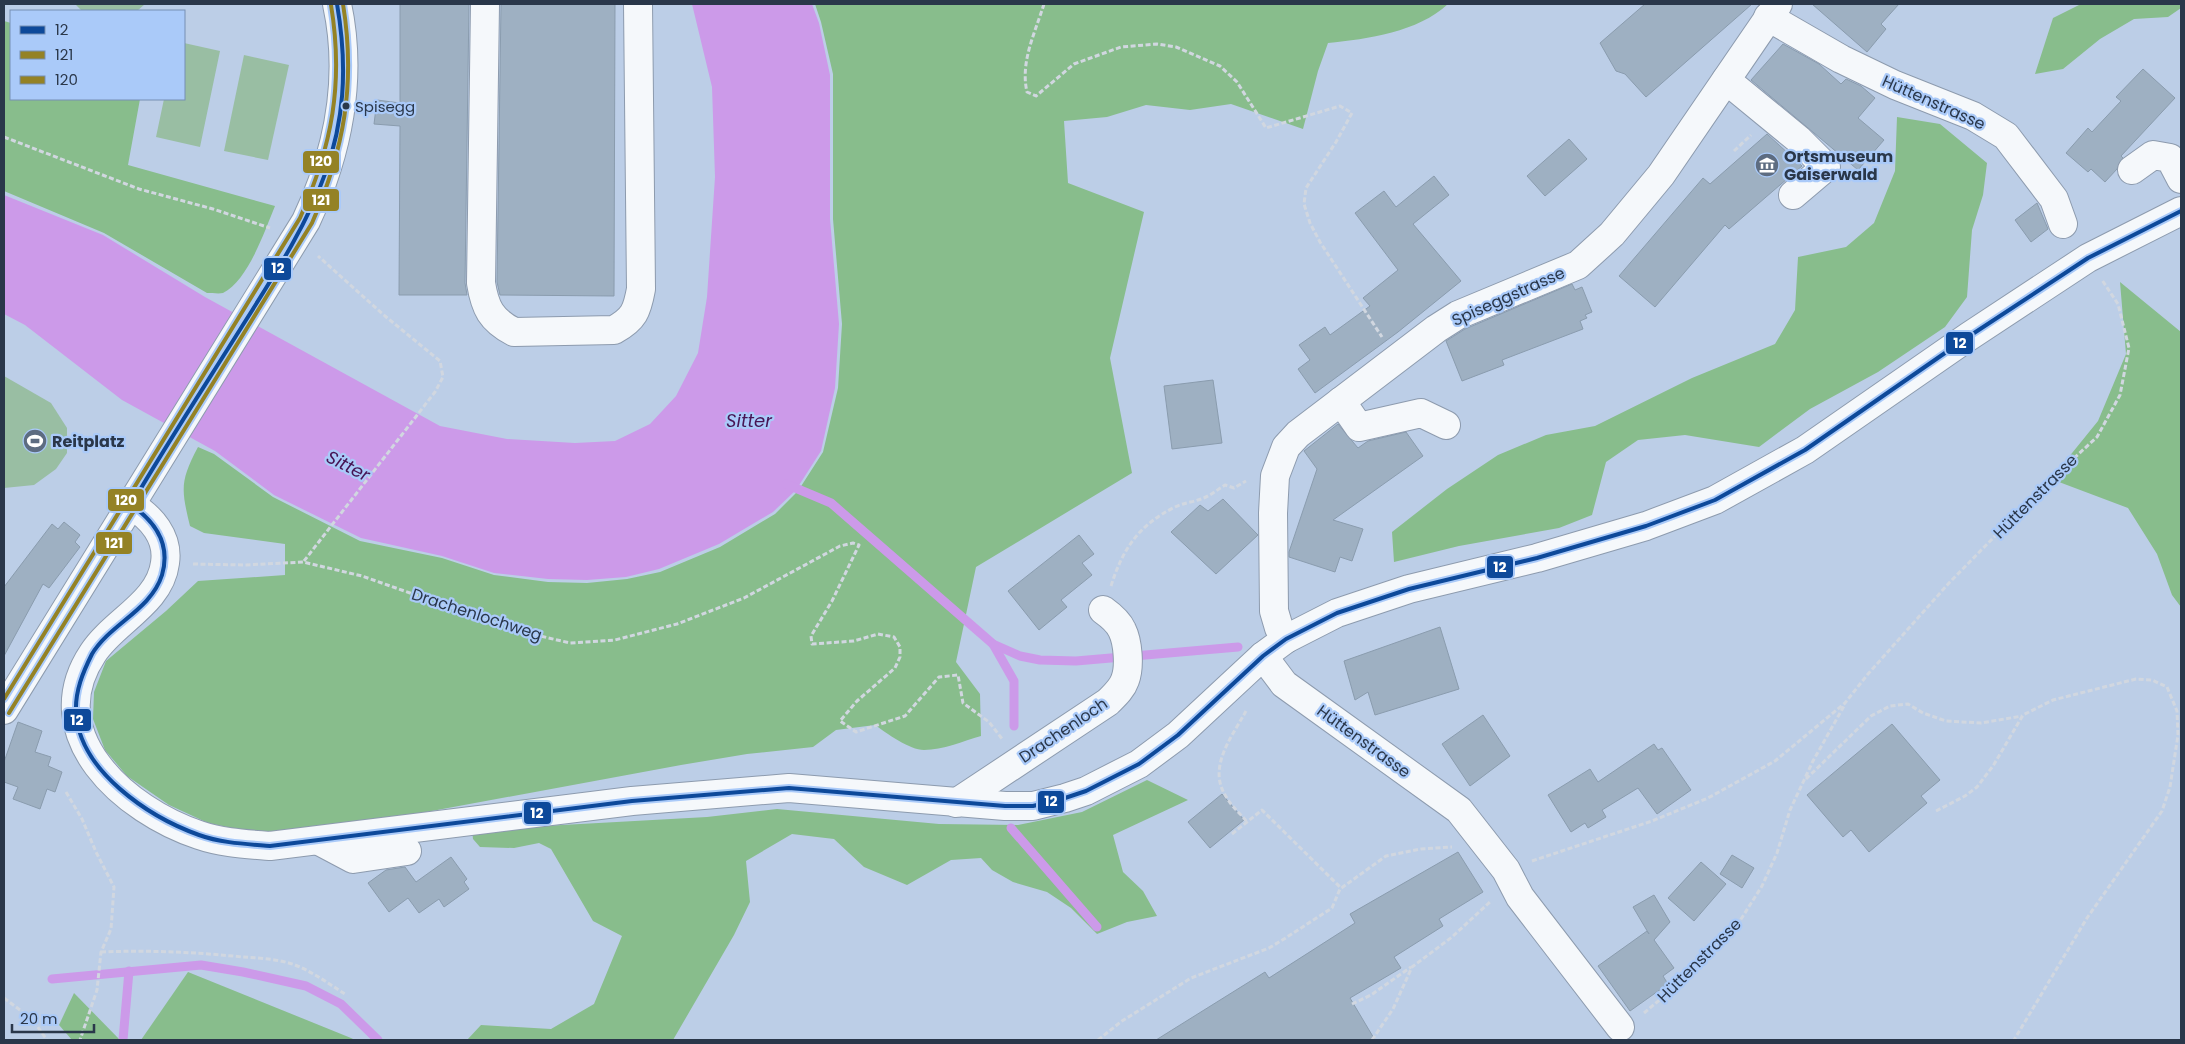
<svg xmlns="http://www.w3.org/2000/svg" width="2185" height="1044" font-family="Poppins,sans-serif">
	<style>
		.green { fill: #99bea3 }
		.forest { fill: #88bd8c }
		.water { fill: #cc9ae9 }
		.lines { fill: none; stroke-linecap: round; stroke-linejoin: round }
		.stream { stroke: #cc9ae9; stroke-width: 9 }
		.building { fill: #9eb0c2; stroke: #8a9cae }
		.minor-casing { stroke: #8d9bae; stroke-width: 30 }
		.path { stroke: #d1d7e0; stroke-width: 3; stroke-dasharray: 5 2.5; stroke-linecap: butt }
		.minor { stroke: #f5f8fb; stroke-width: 28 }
		.bus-1-casing { stroke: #aacaf9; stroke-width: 8 }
		.bus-2-casing { stroke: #aacaf9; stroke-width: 8 }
		.bus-3-casing { stroke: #aacaf9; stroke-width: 8 }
		.bus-1 { stroke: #0d499a; stroke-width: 4 }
		.bus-2 { stroke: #948225; stroke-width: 4 }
		.bus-3 { stroke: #948225; stroke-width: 4 }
		.bus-dot { fill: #2a374a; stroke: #aacaf9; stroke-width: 2 }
		.labels { text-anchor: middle; stroke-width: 4.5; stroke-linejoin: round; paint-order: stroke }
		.bus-label { font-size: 15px; fill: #2a374a; stroke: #aacaf9; text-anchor: start }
		.street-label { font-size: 16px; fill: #2a374a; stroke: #aacaf9 }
		.poi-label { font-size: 16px; font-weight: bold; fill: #2a374a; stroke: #aacaf9; text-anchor: start }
		.water-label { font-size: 18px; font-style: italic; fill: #471454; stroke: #aacaf9 }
		.line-badge { stroke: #aacaf9; stroke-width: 2 }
		.badge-label { font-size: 14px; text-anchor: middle; font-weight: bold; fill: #fff }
	</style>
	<rect width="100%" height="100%" fill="#bccee7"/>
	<g class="green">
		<path d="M75 4H145L137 11H82Z"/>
		<path d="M184 43 220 51 200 147 156 137 164 99H184Z"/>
		<path d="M244 55 289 65 268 160 224 151Z"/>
		<path d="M4 376 51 403 67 428V453L56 469 34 485 4 488Z"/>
	</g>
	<g class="forest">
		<path d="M815 4H1448C1418 32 1368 39 1328 43L1318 71 1303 129 1231 104 1190 110 1146 105 1107 117 1064 121 1068 183 1144 212 1110 358 1132 473 976 567 956 662 980 694 981 736C963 741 943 750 924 750 910 750 886 733 875 725L836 730 813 747 747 754 681 765 340 828 256 833 208 823 169 805 127 776 105 750 93 719 94 692 106 661 166 611 198 581 285 575V544L204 533 190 526C181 489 180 481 198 447L214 454 273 497 360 541 442 558 494 575 548 582 587 583 627 579 660 572 720 547 775 514 798 491 823 452 838 388 842 324 833 219V74L821 22Z"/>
		<path d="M2081 4H2181V8L2168 17 2134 19 2100 39 2063 69 2035 74 2053 18Z"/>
		<path d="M4 21 11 23V99H140L128 165 275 206C265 230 248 281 223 293 219 294 212 293 207 293L104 233 4 191Z"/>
		<path d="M1897 117 1940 124 1987 163 1983 195 1972 230 1967 297 1945 327 1878 372 1810 409 1759 447 1685 435 1638 440 1606 462 1592 515 1559 528 1459 546 1394 562 1392 532 1447 489 1498 455 1546 435 1595 426 1692 378 1775 344 1795 310 1798 257 1846 247 1874 223 1895 171Z"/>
		<path d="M2120 282 2181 332V607L2172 595 2157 554 2128 508 2051 479 2098 421 2126 354Z"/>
		<path d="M1147 780 1188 800 1113 835 1123 872 1143 891 1157 916 1127 922 1097 934 1071 908 1047 892 1013 882 992 870 981 858 951 860 907 885 864 867 834 839 792 834 746 861 750 902 734 935 673 1040H467L481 1025 551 1029 594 1004 622 936 593 921 551 849 539 843 514 848 480 847 473 839 472 830 707 817 777 809 939 824 1018 825 1082 812Z"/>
		<path d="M188 972 351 1038 355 1040H141Z"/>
		<path d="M74 993 120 1040H72L59 1025Z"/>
	</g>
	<path class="water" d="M692 4H812L819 23 830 75V219L839 324 835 388 821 451 796 490 773 512 719 544 659 569 626 577 587 580 548 579 494 573 442 556 361 538 274 495 215 451 122 400 25 325 4 314V195L103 235 205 297 440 426 507 439 575 443 615 441 650 424 676 396 698 353 707 297 715 177 712 87Z"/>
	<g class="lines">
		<g class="stream">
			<path d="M786 484 831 503 993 644 1020 656 1040 660 1076 661 1238 647"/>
			<path d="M993 644 1014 681V726"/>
			<path d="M1011 828 1097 927"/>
			<path d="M52 979 201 965 243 972 306 986 341 1004 378 1040"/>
			<path d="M123 1040 129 971"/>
		</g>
	</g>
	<g class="building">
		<path d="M400 4H469L465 283 467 295H399L400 126 374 124 377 100 400 103Z"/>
		<path d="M501 4H615L614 296 500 295 497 282Z"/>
		<path d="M1645 4H1752L1646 97 1625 74 1616 71 1600 43Z"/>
		<path d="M1812 4H1899L1881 24 1886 29 1867 52Z"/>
		<path d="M1783 44 1819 64 1841 84 1846 79 1861 86 1875 98 1858 118 1884 140 1858 170 1751 80Z"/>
		<path d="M2143 69 2175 98 2121 156 2123 158 2117 169 2105 182 2091 169 2088 172 2066 153 2088 128 2092 132 2121 101 2116 97Z"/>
		<path d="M1767 134 1802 166 1729 229 1725 225 1655 307 1619 276 1703 178 1710 184Z"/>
		<path d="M1569 139 1587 159 1545 196 1527 176Z"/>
		<path d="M1434 176 1449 195 1413 224 1461 281 1398 332 1315 393 1298 369 1310 360 1299 345 1325 327 1330 335 1370 306 1363 298 1398 270 1355 213 1384 191 1396 207Z"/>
		<path d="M2037 203 2048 229 2031 242 2015 220Z"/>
		<path d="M1572 284 1575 290 1582 287 1592 312 1585 315 1587 318 1580 321 1583 329 1502 360 1504 365 1462 381 1446 341 1465 329Z"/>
		<path d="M1213 380 1222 443 1172 449 1164 386Z"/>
		<path d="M1338 424 1358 448 1368 441 1406 432 1423 456 1333 520 1363 529 1352 561 1340 557 1335 572 1289 557V552L1317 469 1304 451Z"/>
		<path d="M1223 499 1258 535 1216 574 1171 532 1200 505 1208 511Z"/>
		<path d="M64 522 80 535 75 542 80 547 49 588 43 584 4 656V587L52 524 58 529Z"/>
		<path d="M1079 535 1094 554 1082 563 1092 575 1061 600 1067 607 1039 630 1008 591Z"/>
		<path d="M1440 627 1459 689 1375 715 1368 692 1355 700 1344 661Z"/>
		<path d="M1483 715 1510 756 1470 786 1442 744Z"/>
		<path d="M18 722 42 731 35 752 51 757 48 766 62 772 55 792 47 789 40 809 13 799 18 787 4 782V762Z"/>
		<path d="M1892 724 1940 780 1921 796 1927 803 1869 852 1851 830 1843 837 1807 795Z"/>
		<path d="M1654 744 1658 750 1662 748 1691 790 1657 814 1638 788 1602 810 1606 817 1588 828 1585 823 1571 832 1548 795 1590 769 1598 782Z"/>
		<path d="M1222 794 1244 820 1210 848 1188 822Z"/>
		<path d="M1458 852 1483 892 1439 919 1443 926 1394 957 1401 968 1350 998 1375 1040H1156L1265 972 1269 978 1355 923 1350 914Z"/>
		<path d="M1732 855 1754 868 1742 888 1720 874Z"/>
		<path d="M451 857 467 879 464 882 469 889 444 907 439 899 419 913 408 898 389 912 368 883 386 870 405 867 416 882Z"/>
		<path d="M1701 862 1726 884 1694 921 1668 898Z"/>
		<path d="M1654 895 1670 922 1654 940 1674 968 1663 976 1668 984 1630 1011 1598 966 1647 931 1649 934 1633 907Z"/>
	</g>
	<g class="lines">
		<g class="minor-casing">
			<g id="minor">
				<path d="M485 4 481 283C485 308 491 320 514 332L614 330C634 319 637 311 641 289L638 4"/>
				<path d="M1768 17 1841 59 1895 85 1973 116 2006 136 2054 199 2063 224"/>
				<path d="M1726 80 1798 139 1826 167 1793 195"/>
				<path d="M2132 170 2153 155 2170 158 2181 179"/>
				<path d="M1341 401 1359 427 1421 413 1446 425"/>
				<path d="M131 505C151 517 169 537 165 563 160 603 114 621 93 653 38 735 126 811 199 835 222 843 246 844 270 846L632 801 789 788 1005 806H1033L1065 798 1086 791 1139 764 1178 735 1263 656 1286 639 1337 613 1409 589 1537 558 1646 526 1715 500 1805 450 1968 337 2088 258 2181 211"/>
				<path d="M1286 639 1279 628 1274 611 1273 513 1275 476 1286 447 1298 434 1436 329 1458 315 1578 265 1612 234 1661 175 1778 4"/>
				<path d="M1263 656 1284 684 1459 810 1506 870 1520 897 1620 1027"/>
				<path d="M4 710 306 221C338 153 353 78 337 4"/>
				<path d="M956 803 1108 702C1114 696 1122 689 1125 680 1130 667 1128 642 1122 630 1118 621 1110 615 1103 610"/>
				<path d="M319 841 353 859 407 851"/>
			</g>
		</g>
		<g class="path">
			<path d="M1044 4C1035 33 1020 62 1027 92L1036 96 1074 64 1121 47 1157 44 1176 47 1220 66 1237 82 1266 128 1340 106 1352 113 1336 142 1306 188 1304 204 1310 223 1320 242 1382 337"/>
			<path d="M4 137 139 189 213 209 270 228"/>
			<path d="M1734 151 1751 135"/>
			<path d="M304 561 435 392 443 377 440 361 385 316 318 256"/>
			<path d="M193 564 245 565 303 562 362 576 515 630 570 643 615 640 677 624 744 598 840 546 853 543 859 545 832 601 811 636 812 644 854 641 878 634 894 637 900 647V657L895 668 857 701 840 721 856 732 905 716 939 677 958 675 963 703 989 722 1003 740"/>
			<path d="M1111 586C1123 548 1139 525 1175 507 1183 503 1193 502 1201 499 1210 496 1217 490 1225 485L1234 488 1246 481"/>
			<path d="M1246 711C1232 737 1206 768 1227 798 1232 807 1241 814 1247 822"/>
			<path d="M1806 779 1871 716 1890 706 1908 704 1923 713 1946 721 1981 723 2022 716"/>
			<path d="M66 792 82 819 96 852 114 887 111 929 101 952 97 990 80 1040"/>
			<path d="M1936 811 1965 796 1977 787 1993 766 2023 715 2053 700 2136 679 2152 680 2167 687 2177 711 2178 735 2170 787 2162 811 2087 918 2014 1040"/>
			<path d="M1232 834 1262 810 1341 888"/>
			<path d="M1532 861 1652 821 1708 798 1775 761 1845 703 1868 674 1949 583 2046 484 2097 437 2120 395 2129 348 2118 304 2102 280"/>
			<path d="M101 952C148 950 195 952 242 957 259 958 279 959 295 965 313 972 329 984 345 994"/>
			<path d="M4 998 32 1019 47 1040"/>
			<path d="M1352 1004 1371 995 1411 967"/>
			<path d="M1644 1013 1681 982 1736 927 1762 886 1777 853 1790 810 1813 761 1844 706"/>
			<path d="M1098 1040 1122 1021 1191 978 1269 948 1284 939 1332 908 1340 889 1386 856 1421 849 1452 847"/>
			<path d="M1372 1040 1393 1009 1412 967 1452 937 1491 901"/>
		</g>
		<use href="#minor" class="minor"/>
		<g class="bus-1-casing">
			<g id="bus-1">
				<path d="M131 505C156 522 171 544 162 575 151 610 110 624 92 654 83 672 75 691 76 712 79 771 149 817 199 835 221 843 246 844 270 846L632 801 789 788 1005 806H1033L1065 798 1086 791 1139 764 1178 735 1263 656 1286 639 1337 613 1409 589 1537 558 1646 526 1715 500 1805 450 1968 337 2088 258 2181 211"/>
				<path d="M131 505C166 445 204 387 241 328 311 217 361 142 337 4"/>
			</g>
		</g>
		<g class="bus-2-casing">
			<path id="bus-2" d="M9 713 312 223C344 150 356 84 343 4"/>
		</g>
		<g class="bus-3-casing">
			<path id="bus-3" d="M4 699 300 218C332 146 344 83 331 5"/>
		</g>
		<use href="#bus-1" class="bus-1"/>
		<use href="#bus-2" class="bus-2"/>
		<use href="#bus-3" class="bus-3"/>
	</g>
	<defs>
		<g id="museum-disc" transform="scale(1.25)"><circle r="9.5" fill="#5d6c81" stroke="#aacaf9"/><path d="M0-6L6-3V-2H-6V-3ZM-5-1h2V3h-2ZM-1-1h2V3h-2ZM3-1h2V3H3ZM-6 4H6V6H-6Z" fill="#fff"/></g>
		<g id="stadium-disc" transform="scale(1.25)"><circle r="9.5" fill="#5d6c81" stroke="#aacaf9"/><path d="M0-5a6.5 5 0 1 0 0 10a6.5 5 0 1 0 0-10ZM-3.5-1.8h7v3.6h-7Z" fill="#fff"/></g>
	</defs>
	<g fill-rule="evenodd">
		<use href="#museum-disc" x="1767" y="165"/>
		<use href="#stadium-disc" x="35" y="441"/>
	</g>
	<circle class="bus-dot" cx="346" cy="106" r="4.5"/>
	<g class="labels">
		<g class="bus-label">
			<text x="355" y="112">Spisegg</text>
		</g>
		<g class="street-label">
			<text transform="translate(1934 102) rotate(24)" y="6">Hüttenstrasse</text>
			<text transform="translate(1508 296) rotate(-24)" y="6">Spiseggstrasse</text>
			<text transform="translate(2035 496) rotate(-45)" y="6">Hüttenstrasse</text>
			<text transform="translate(477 614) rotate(18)" y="6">Drachenlochweg</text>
			<text transform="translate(1063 730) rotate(-34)" y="6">Drachenloch</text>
			<text transform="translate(1364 741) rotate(36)" y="6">Hüttenstrasse</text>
			<text transform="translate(1699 960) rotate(-45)" y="6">Hüttenstrasse</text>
		</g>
		<g class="poi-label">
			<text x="1784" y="162">Ortsmuseum<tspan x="1784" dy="18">Gaiserwald</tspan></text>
			<text x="52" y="447">Reitplatz</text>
		</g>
		<g class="water-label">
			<text x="749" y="427">Sitter</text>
			<text transform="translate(348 466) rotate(27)" y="6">Sitter</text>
		</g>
	</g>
	<g class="line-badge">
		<rect x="302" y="150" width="38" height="24" rx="5" fill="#948225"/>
		<rect x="302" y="188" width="38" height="24" rx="5" fill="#948225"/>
		<rect x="263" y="257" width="29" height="24" rx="5" fill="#0d499a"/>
		<rect x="1945" y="331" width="29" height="24" rx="5" fill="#0d499a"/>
		<rect x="107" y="488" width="38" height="24" rx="5" fill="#948225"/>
		<rect x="95" y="531" width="38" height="24" rx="5" fill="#948225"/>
		<rect x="1486" y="555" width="28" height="24" rx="5" fill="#0d499a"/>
		<rect x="63" y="708" width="29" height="24" rx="5" fill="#0d499a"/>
		<rect x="1037" y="790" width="28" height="24" rx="5" fill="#0d499a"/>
		<rect x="523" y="801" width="29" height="24" rx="5" fill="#0d499a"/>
	</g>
	<g class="badge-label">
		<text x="321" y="166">120</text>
		<text x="321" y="205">121</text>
		<text x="278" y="273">12</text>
		<text x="1960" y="348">12</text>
		<text x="126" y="505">120</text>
		<text x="114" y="548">121</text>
		<text x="1500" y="572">12</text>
		<text x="77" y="725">12</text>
		<text x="1051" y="806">12</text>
		<text x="537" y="818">12</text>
	</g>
	<rect width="2185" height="1044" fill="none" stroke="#2a374a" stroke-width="10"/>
	<rect x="10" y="10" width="175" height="90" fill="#aacaf9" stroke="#778fb3"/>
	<rect x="20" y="26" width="25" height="8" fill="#0d499a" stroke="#778fb3"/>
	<text x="55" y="35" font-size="15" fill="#2a374a">12</text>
	<rect x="20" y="51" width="25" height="8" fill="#948225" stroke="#778fb3"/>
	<text x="55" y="60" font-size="15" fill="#2a374a">121</text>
	<rect x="20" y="76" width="25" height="8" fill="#948225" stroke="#778fb3"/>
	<text x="55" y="85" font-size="15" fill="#2a374a">120</text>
	<path d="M12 1024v8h82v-8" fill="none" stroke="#2a374a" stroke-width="2.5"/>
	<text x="20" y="1024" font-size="15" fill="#2a374a" stroke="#aacaf9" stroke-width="4" paint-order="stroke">20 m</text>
</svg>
